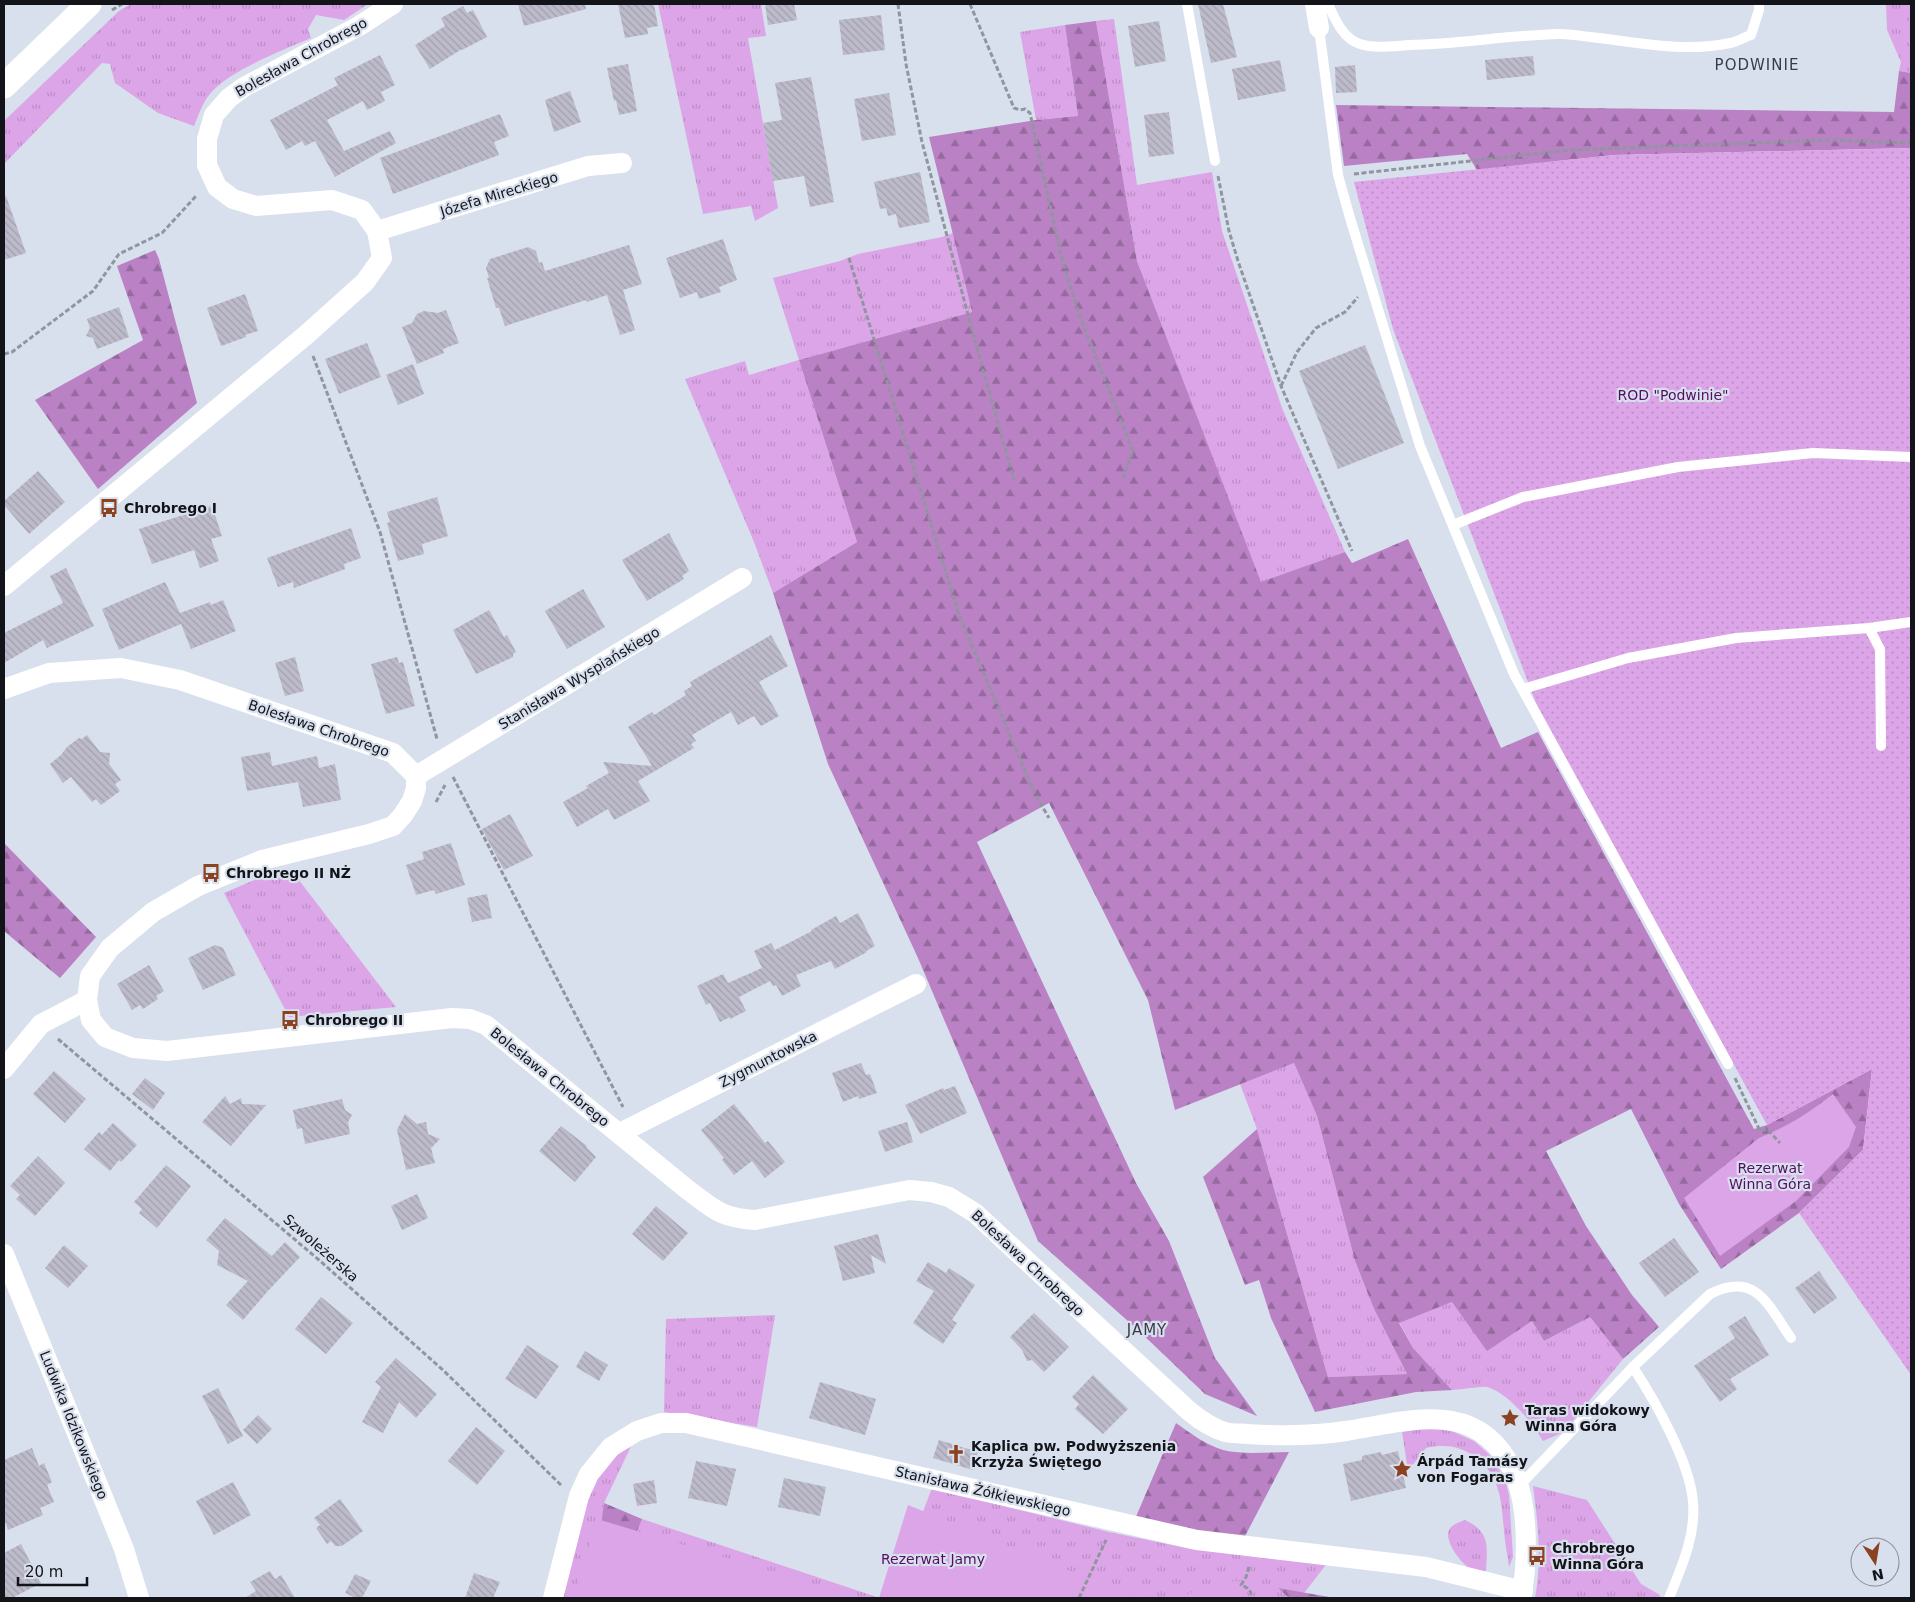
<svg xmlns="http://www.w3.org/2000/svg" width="1915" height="1602" font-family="'DejaVu Sans',sans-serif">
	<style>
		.grass { fill: url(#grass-tufts) }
		.forest { fill: url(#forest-firs) }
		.park { fill: #dca5e7 }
		.garden { fill: url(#garden-dots) }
		.building { fill: url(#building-back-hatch) }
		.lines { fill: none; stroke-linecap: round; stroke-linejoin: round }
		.path { stroke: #9095a0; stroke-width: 3; stroke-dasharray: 5 2.5; stroke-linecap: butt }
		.service { stroke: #fff; stroke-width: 10 }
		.minor { stroke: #fff; stroke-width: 20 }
		.tertiary { stroke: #fff; stroke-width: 25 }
		.labels { text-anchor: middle; stroke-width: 4.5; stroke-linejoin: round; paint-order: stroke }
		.street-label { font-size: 14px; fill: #121419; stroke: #d8dfed }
		.park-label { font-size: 14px; fill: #550d62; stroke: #d8dfed }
		.poi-label { font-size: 14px; font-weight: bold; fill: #121419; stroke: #d8dfed; text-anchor: start }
		.neighbourhood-label { font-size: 15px; letter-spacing: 1px; fill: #373d48; stroke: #d8dfed }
	</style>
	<defs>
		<pattern id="grass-tufts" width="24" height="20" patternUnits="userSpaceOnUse" patternTransform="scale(1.25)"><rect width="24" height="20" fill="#dca5e7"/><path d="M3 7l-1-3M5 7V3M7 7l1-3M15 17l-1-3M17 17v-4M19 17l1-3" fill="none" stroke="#bc8dc6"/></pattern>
		<pattern id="forest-firs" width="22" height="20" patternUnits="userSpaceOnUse" patternTransform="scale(1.25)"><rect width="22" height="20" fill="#ba82c5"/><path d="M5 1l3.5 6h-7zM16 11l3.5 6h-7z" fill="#96699f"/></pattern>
		<pattern id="garden-dots" width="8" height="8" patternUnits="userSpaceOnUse" patternTransform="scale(1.25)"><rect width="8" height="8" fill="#dca5e7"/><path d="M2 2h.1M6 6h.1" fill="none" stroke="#bc8dc6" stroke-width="1.8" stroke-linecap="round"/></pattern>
		<pattern id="building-back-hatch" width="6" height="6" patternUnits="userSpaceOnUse" patternTransform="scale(1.25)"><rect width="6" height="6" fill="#bdbbca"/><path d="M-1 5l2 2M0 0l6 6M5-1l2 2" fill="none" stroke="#a1a0ad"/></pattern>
	</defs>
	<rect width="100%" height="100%" fill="#d8dfed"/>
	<g class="grass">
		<path d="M131 4H368L344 20 316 15 308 29 311 38C283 50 228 71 209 95 202 104 198 116 194 126L158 113 115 83 110 64 102 63 4 164V121L119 11Z"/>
		<path d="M658 4H761L766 36 748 38 778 208 755 221 751 206 703 214Z"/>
		<path d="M1886 4H1911V73L1899 71 1901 62 1887 30Z"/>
		<path d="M1114 19 1137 185 1212 172 1222 231 1282 408 1345 552 1261 583 1137 261 1096 21Z"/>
		<path d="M1065 25 1078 116 1036 120 1020 32Z"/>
		<path d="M953 233 972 312 799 360 857 542 773 593 754 542 685 379 745 361 749 375 799 360 773 278 840 261 858 254 942 237Z"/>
		<path d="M292 871 396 1007 289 1017 224 893 259 878Z"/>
		<path d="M1294 1063 1317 1116 1355 1261 1374 1309 1407 1374 1328 1377 1257 1129 1240 1084Z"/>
		<path d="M1452 1302 1532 1321 1544 1341 1590 1317 1623 1359 1564 1432 1543 1441C1533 1423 1508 1393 1487 1387 1484 1386 1458 1390 1452 1390L1413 1348 1399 1322Z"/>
		<path d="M775 1315 757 1427 664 1412 666 1319Z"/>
		<path d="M1429 1428 1452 1431 1474 1441 1491 1456 1505 1479 1509 1495 1513 1557 1509 1567C1508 1558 1506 1549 1505 1540 1501 1508 1504 1477 1474 1456 1459 1446 1445 1444 1426 1448L1408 1471 1402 1432Z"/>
		<path d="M635 1438 604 1503 597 1598H561L581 1516 604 1461Z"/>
		<path d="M1533 1486 1587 1500 1641 1584 1660 1595 1659 1598H1535C1542 1560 1538 1524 1533 1486Z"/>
		<path d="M932 1488 1109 1532 1191 1549 1329 1561 1304 1593 1279 1589 1289 1598H890Z"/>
		<path d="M642 1519 880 1598H640L625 1562Z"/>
		<path d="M1465 1520C1491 1532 1487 1547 1486 1571 1482 1571 1474 1571 1471 1569 1461 1564 1444 1541 1449 1530 1452 1524 1460 1522 1465 1520Z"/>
	</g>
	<g class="forest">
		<path d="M1096 21 1137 261 1261 582 1345 552 1352 563 1408 539 1501 748 1538 732 1754 1129 1767 1125 1872 1069 1863 1150 1799 1213 1721 1269 1679 1204 1631 1109 1546 1151 1586 1226 1632 1295 1659 1327 1623 1359 1590 1317 1544 1341 1532 1321 1487 1351 1452 1302 1399 1323 1413 1348 1452 1390 1416 1392 1315 1412 1271 1318 1259 1280 1245 1285 1203 1177 1257 1129 1328 1377 1407 1374 1374 1309 1355 1261 1317 1116 1294 1063 1175 1110 1148 1000 1049 803 977 842 1136 1183 1169 1241 1215 1358 1257 1416 1205 1394 1138 1330 1038 1241 918 958 828 764 773 593 857 542 799 360 972 312 929 137 1036 120 1078 116 1065 25Z"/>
		<path d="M1899 71 1911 73V148L1614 155 1477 170 1467 154 1344 166 1336 105 1894 112Z"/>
		<path d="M155 250 159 259 197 403 98 489 35 400 143 340 117 266Z"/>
		<path d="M4 843 96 937 60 978 4 931Z"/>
		<path d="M1176 1423C1190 1433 1206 1445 1223 1450 1244 1455 1268 1452 1289 1452L1243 1540 1135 1519Z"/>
		<path d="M604 1503 642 1519 625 1562 593 1589Z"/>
		<path d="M1278 1588 1335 1598H1289Z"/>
	</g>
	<g class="park">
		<path d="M1833 1094 1856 1127 1849 1147 1796 1201 1720 1256 1684 1198 1759 1138C1785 1128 1812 1111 1833 1094Z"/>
		<path d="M908 1505 1085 1577 1152 1598H879Z"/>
		<path d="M597 1519 861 1598H583L577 1588Z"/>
		<path d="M1242 1581 1249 1598H1253H1177L1219 1582Z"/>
	</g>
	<path class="garden" d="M1911 148V1375L1799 1213 1863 1150 1872 1069 1767 1125 1536 703 1393 329 1354 182 1614 155Z"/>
	<g class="building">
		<path d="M518 4H585L586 9 524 26Z"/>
		<path d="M618 4H654L658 26 647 28 648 34 625 38Z"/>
		<path d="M765 4H794L797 20 768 25Z"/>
		<path d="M1198 4H1223L1237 57 1211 63Z"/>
		<path d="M463 6 467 13 473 10 487 37 462 50V49L430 69 415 45 445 26 441 18Z"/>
		<path d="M881 15 885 50 843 55 839 20Z"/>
		<path d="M1159 21 1166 61 1135 67 1128 26Z"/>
		<path d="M380 55 395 85 381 92 385 101 367 110 363 101 327 120 344 151 390 131 396 143 335 177 315 141 305 146 302 141 286 150 270 120 338 85 334 78Z"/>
		<path d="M1533 56 1535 75 1487 80 1485 60Z"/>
		<path d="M1280 60 1286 91 1238 100 1232 69Z"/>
		<path d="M628 64 637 111 619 115 616 100 614 101 607 68Z"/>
		<path d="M1355 65 1357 92 1336 93 1335 67Z"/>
		<path d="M811 77 834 202 810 207 804 176 773 181 763 123 782 120 775 83Z"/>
		<path d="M570 91 581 122 554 132 545 100Z"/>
		<path d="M889 93 896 135 862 141 854 99Z"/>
		<path d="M1169 112 1174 154 1149 157 1144 115Z"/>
		<path d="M500 114 509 136 494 142 499 155 393 194 380 158Z"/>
		<path d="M920 172 930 222 899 228 896 214 888 216 886 208 880 209 874 182Z"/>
		<path d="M6 196 26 253 4 260V197Z"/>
		<path d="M723 239 737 280 719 287 721 292 699 299 697 292 680 298 666 258Z"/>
		<path d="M629 245 642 284 623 290 635 330 620 335 607 295 587 302 586 300 505 326 499 308H496L487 278H489L486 268 490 259 528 247 536 251 539 263 542 262 545 271Z"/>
		<path d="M245 294 258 331 245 335 246 337 221 346 207 308Z"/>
		<path d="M119 307 129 337 97 349 93 338 86 336 90 328 87 319Z"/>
		<path d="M446 310 459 343 443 349 444 353 417 364 402 327 412 323 417 314 424 311 438 313Z"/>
		<path d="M367 343 381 377 339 394 325 359Z"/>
		<path d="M1365 345 1404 443 1338 469 1299 371Z"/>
		<path d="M413 364 424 394 398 405 386 375Z"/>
		<path d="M38 471 65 502 29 534 4 505V501Z"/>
		<path d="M437 497 448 536 422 544 424 554 398 561 387 523 390 522 387 512Z"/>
		<path d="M212 506 222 536 211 539 219 561 200 568 194 550 152 564 139 529Z"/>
		<path d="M351 528 361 558 344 564 345 569 294 588 293 582 278 587 267 558Z"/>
		<path d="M669 533 689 571 682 576 684 579 647 601 622 560Z"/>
		<path d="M66 568 94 626 47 648 43 640 4 663V633L63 603 50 576Z"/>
		<path d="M165 582 180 613 210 602 211 605 223 600 236 631 191 649 181 624 119 650 102 609Z"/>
		<path d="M583 589 605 627 567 649 545 611Z"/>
		<path d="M489 610 504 637 507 635 516 652 513 654V657L476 674 453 630Z"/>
		<path d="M771 635 788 666 759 682 779 716 761 726 754 716 738 725 731 712 692 735 696 741 691 744 694 748 638 781 650 801 614 820 608 809 577 827 563 802 588 788 586 786 609 773 603 762 652 766 628 727 652 712 654 715 686 695 684 691 692 686 690 682Z"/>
		<path d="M295 657 304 691 285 696 275 663Z"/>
		<path d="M397 657 399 663 403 662 415 706 386 714 371 664Z"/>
		<path d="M87 735 100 752 110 753 109 764 121 780 115 784 120 791 101 805 96 799 92 802 71 777 63 783 50 764 61 755 67 747 79 738 82 739Z"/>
		<path d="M270 752 272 766 317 756 319 768 335 764 341 800 303 807 298 782 247 791 241 757Z"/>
		<path d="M510 814 533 856 504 870 482 829Z"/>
		<path d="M451 843 465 885 436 894 434 890 416 895 406 865 424 859 422 852Z"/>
		<path d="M487 894 492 918 472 922 467 898Z"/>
		<path d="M858 913 875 946 866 951 867 952 835 969 831 961 796 975 801 986 782 996 776 985 773 986 770 981 739 997 746 1011 730 1019V1017L720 1022 710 1003 706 1005 697 986 723 974 728 983 762 968 754 951 771 943 775 950 812 931 811 930 836 916 840 923Z"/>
		<path d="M215 945 223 948 236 975 203 990 188 958Z"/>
		<path d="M149 965 164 991 156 996 158 999 143 1009 140 1005 132 1010 117 984Z"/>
		<path d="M861 1063 866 1075 870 1074 877 1093 859 1099 858 1096 843 1102 832 1073Z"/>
		<path d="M54 1071 86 1099 65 1123 33 1094Z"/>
		<path d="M145 1078 165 1093 153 1110 132 1094Z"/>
		<path d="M955 1086 967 1113 920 1134 905 1105 943 1088 944 1090Z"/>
		<path d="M225 1096 230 1104 241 1098 242 1104 266 1105 231 1146 202 1122Z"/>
		<path d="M342 1099 345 1110 352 1115 348 1122 350 1134 305 1144 302 1128 297 1129 293 1110Z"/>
		<path d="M734 1104 765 1143 768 1141 785 1162 765 1178 752 1161 734 1175 722 1160 724 1158 701 1130Z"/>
		<path d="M405 1114 417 1124 426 1122 428 1134 440 1139 431 1148 435 1163 406 1170 397 1130Z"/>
		<path d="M907 1122 913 1142 885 1152 878 1131Z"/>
		<path d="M113 1123 137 1145 121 1162 119 1160 110 1171 84 1149 99 1132 102 1135Z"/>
		<path d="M561 1126 587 1146 586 1147 596 1157 575 1182 539 1151Z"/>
		<path d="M38 1156 65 1183 35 1216 16 1199 20 1195 10 1186Z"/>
		<path d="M166 1165 191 1186 157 1228 139 1213 142 1209 134 1202Z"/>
		<path d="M417 1194 428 1218 402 1230 391 1206Z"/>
		<path d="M656 1206 688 1233 663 1261 632 1234Z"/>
		<path d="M225 1218 272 1256 285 1242 300 1257 267 1292 243 1320 226 1305 248 1281 217 1265 219 1251 206 1240Z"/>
		<path d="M878 1234 886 1264 871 1255 875 1273 843 1281 834 1246Z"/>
		<path d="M1674 1238 1699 1272 1665 1297 1639 1263Z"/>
		<path d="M64 1245 88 1266 68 1288 45 1268Z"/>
		<path d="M928 1262 946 1273 949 1268 975 1285 952 1320 957 1323 943 1344 913 1323 934 1291 916 1281Z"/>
		<path d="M1819 1271 1837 1298 1814 1314 1795 1288Z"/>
		<path d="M321 1297 353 1323 326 1354 295 1329Z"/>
		<path d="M1034 1313 1069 1347 1044 1372 1032 1360 1027 1361 1022 1350 1010 1337Z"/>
		<path d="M1745 1316 1769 1355 1730 1379 1737 1389 1720 1402 1694 1366 1735 1338 1728 1327Z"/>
		<path d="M527 1345 559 1366 536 1399 505 1379Z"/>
		<path d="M585 1351 608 1365 599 1381 576 1367Z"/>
		<path d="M396 1358 437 1394 416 1418 399 1402 383 1433 362 1422 381 1387 375 1382Z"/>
		<path d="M1093 1375 1128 1409 1103 1434 1075 1409 1079 1404 1072 1397Z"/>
		<path d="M820 1382 876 1399 865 1435 809 1418Z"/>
		<path d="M218 1388 243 1436 228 1444 202 1396Z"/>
		<path d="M258 1415 272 1429 257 1444 243 1430Z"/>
		<path d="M476 1427 505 1451 477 1485 448 1461Z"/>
		<path d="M939 1440 978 1452 973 1470 933 1458Z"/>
		<path d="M32 1448 39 1466 44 1463 52 1482 47 1485 54 1502 40 1508 43 1515 8 1530 4 1519V1460Z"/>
		<path d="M1398 1451 1406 1488 1351 1501 1343 1464 1362 1460V1456L1381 1452 1382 1455Z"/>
		<path d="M696 1461 736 1469 727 1506 688 1498Z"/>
		<path d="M784 1478 826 1487 820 1516 778 1507Z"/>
		<path d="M654 1480 657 1503 637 1506 633 1484Z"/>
		<path d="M233 1482 251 1515 214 1535 196 1501Z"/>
		<path d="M340 1499 363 1531 342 1546H335L331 1541 327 1544 316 1528 320 1525 314 1518Z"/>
		<path d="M21 1544 41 1583 12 1598H4V1553Z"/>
		<path d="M270 1571 275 1579 281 1575 295 1598H245L256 1591 250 1582Z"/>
		<path d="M474 1573 500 1582 493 1598H465Z"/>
		<path d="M355 1574 371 1581 362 1598H356L345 1593Z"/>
	</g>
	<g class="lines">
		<g class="path">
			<path d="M898 4 906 64 922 142 975 341 1014 480"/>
			<path d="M970 4 1014 108 1020 110 1025 109 1030 113 1061 256 1079 314 1133 451 1123 478"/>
			<path d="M112 10 122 4"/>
			<path d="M1354 174 1569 150 1830 140 1911 143"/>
			<path d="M1218 176 1229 231 1238 261 1281 386 1352 551"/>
			<path d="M849 258 959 615 1034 792 1049 818"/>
			<path d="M4 354 12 352 93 291 119 254 162 233 197 195"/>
			<path d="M313 356 380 532 437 739"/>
			<path d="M1281 386 1297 352 1316 328 1345 312 1358 297"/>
			<path d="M453 777 623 1107"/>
			<path d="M436 802 445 785"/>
			<path d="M58 1039 319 1260 443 1370 562 1486"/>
			<path d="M1735 1078 1760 1131 1767 1129 1780 1143"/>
			<path d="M1249 1567 1246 1577 1241 1585C1248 1588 1251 1590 1252 1598"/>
			<path d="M1079 1598 1106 1540"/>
		</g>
		<g class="service">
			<path d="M1187 4 1215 161"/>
			<path d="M1328 4C1335 19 1343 39 1360 44 1375 49 1394 46 1409 45 1460 44 1510 35 1560 34 1570 34 1581 36 1591 37 1636 42 1684 53 1730 43 1737 42 1744 37 1751 35L1759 10V4"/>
			<path d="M1319 28 1338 175 1350 218 1420 446 1514 674 1728 1064"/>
			<path d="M1453 525 1523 497 1678 467 1813 453 1911 457"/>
			<path d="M1869 628 1880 649 1881 746"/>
			<path d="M1523 689 1628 658 1736 638 1869 628 1911 622"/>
			<path d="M1633 1367C1655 1401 1690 1462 1693 1502 1696 1536 1681 1568 1669 1598"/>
			<path d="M1520 1485 1633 1367 1710 1294C1756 1271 1768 1305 1791 1338"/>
		</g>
		<g class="minor">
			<path d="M1315 4 1319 28"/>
			<path d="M377 231 588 166 622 163"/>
			<path d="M4 586 306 335 365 282 382 258 377 231 362 210 332 200 256 206 233 199 217 187 207 165V139L214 115 229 98 244 87 359 26 393 4"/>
			<path d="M4 689 49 673 121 668 180 680 393 753 416 776V788L412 801 403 815 393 826 369 834 262 860 198 886 153 912 110 948 90 976 87 1000 91 1020 105 1037 133 1048 167 1051 452 1018 470 1019 486 1025 688 1190C714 1209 720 1218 755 1220L909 1190 931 1192 949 1197 975 1213 1189 1411C1200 1420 1211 1428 1225 1432 1232 1434 1241 1433 1248 1434 1280 1436 1314 1436 1346 1431 1410 1421 1478 1397 1513 1471 1529 1504 1528 1563 1521 1598"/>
			<path d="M416 776 742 578"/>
			<path d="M4 1069 41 1024 87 1000"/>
			<path d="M620 1133 916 984"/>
			<path d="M4 1254 124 1549 139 1598"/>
			<path d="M553 1598 579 1496 589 1474 611 1447 637 1431 661 1423H686L1197 1540 1426 1567 1523 1591"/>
		</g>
		<path class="tertiary" d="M4 86 89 4"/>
	</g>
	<defs>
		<g id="bus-bare" transform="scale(1.5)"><path d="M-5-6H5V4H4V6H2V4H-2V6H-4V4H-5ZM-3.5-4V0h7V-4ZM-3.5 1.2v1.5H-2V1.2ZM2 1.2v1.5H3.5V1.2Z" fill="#8a4221" stroke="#d8dfed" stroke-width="2.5" paint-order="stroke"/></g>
		<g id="sight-bare" transform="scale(1.5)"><path d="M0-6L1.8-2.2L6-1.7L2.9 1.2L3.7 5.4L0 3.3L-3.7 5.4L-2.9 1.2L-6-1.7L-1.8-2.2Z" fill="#8a4221" stroke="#d8dfed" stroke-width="2.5" paint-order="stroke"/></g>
		<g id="church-bare" transform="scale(1.5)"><path d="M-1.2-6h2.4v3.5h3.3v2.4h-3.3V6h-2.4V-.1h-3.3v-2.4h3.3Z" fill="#8a4221" stroke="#d8dfed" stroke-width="2.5" paint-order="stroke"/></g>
	</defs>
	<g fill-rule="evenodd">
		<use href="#bus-bare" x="109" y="508"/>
		<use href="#bus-bare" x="211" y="873"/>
		<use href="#bus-bare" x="290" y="1020"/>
		<use href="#sight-bare" x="1510" y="1418"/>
		<use href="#church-bare" x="956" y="1454"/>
		<use href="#sight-bare" x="1402" y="1469"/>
		<use href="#bus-bare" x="1537" y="1556"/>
	</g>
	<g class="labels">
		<g class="street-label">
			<text transform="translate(301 57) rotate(-29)" y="5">Bolesława Chrobrego</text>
			<text transform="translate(499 194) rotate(-17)" y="5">Józefa Mireckiego</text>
			<text transform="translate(579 678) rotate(-31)" y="5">Stanisława Wyspiańskiego</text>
			<text transform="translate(319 728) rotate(19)" y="5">Bolesława Chrobrego</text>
			<text transform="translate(768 1059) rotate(-27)" y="5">Zygmuntowska</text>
			<text transform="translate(550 1077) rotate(39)" y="5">Bolesława Chrobrego</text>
			<text transform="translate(321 1248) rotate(41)" y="5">Szwoleżerska</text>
			<text transform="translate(1028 1263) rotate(43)" y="5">Bolesława Chrobrego</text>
			<text transform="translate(74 1425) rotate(68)" y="5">Ludwika Idzikowskiego</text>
			<text transform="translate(983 1491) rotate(13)" y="5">Stanisława Żółkiewskiego</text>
		</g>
		<g class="park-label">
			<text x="1673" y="400">ROD "Podwinie"</text>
			<text x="1770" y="1173">Rezerwat<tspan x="1770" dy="16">Winna Góra</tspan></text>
			<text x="933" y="1564">Rezerwat Jamy</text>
		</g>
		<g class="poi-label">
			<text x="124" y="513">Chrobrego I</text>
			<text x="226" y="878">Chrobrego II NŻ</text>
			<text x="305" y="1025">Chrobrego II</text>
			<text x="1525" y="1415">Taras widokowy<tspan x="1525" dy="16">Winna Góra</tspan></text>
			<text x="971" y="1451">Kaplica pw. Podwyższenia<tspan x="971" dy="16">Krzyża Świętego</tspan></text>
			<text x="1417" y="1466">Árpád Tamásy<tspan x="1417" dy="16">von Fogaras</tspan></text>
			<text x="1552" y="1553">Chrobrego<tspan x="1552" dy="16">Winna Góra</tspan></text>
		</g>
		<g class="neighbourhood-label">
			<text x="1757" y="70">PODWINIE</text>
			<text x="1147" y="1335">JAMY</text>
		</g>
	</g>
	<rect width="1915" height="1602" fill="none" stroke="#121419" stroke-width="10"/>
	<g transform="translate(1875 1562) rotate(168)"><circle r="24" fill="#d8dfed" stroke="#898e98"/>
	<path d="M0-4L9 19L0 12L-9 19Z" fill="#8a4221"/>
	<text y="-8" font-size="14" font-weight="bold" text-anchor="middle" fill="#121419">N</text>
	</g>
	<path d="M18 1577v8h69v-8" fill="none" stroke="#121419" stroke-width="2.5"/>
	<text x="25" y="1577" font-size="15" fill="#121419" stroke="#d8dfed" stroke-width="4" paint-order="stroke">20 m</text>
</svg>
